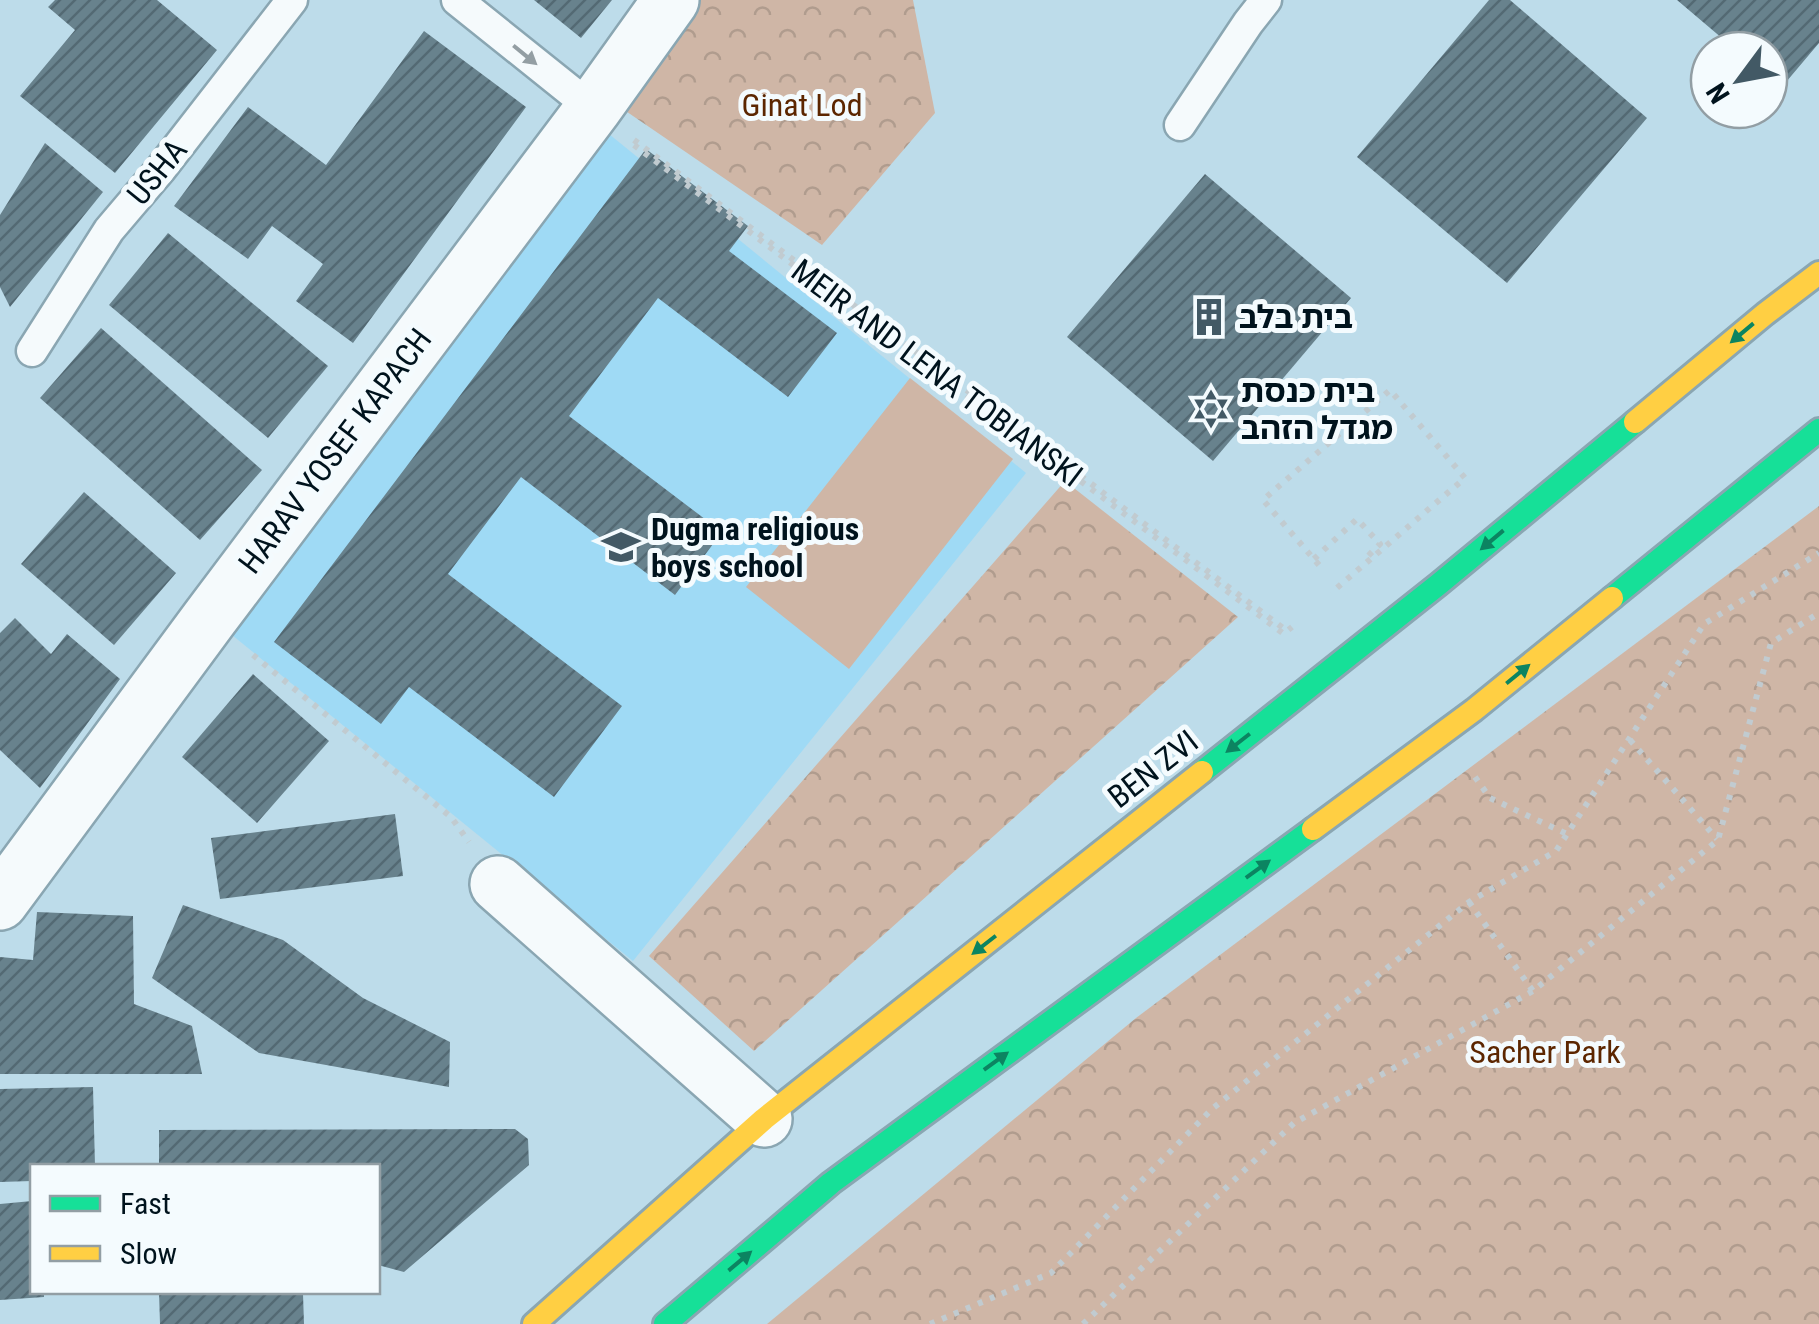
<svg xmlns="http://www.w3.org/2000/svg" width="1819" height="1324" font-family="'Roboto Condensed','Noto Sans Hebrew',sans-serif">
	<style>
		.built { fill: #9fdaf5 }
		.grass { fill: #cfb6a6 }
		.park { fill: url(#park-crowns) }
		.building { fill: url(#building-hatch) }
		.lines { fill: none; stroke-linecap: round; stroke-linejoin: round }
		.lane-casing { stroke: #8aa6b2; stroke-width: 35 }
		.street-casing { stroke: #8aa6b2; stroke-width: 60 }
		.fast-casing { stroke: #8aa6b2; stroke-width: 28 }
		.slow-casing { stroke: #8aa6b2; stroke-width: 28 }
		.path { stroke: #c1cbd0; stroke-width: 6; stroke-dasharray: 5 8; stroke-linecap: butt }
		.lane { stroke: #f5fafc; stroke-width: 30 }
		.street { stroke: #f5fafc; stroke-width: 55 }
		.fast { stroke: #16e098; stroke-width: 22 }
		.slow { stroke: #ffcf43; stroke-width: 22 }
		.oneway { fill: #939ea3 }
		.oneway2 { fill: #0c8461 }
		.labels { text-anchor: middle; stroke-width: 10; stroke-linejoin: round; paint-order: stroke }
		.park-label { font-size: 32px; fill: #5c2600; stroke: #f4fbfe }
		.street-label { font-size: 32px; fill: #00131d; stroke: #f4fbfe }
		.poi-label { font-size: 32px; font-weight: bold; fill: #00131d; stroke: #f4fbfe; text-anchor: start }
	</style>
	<defs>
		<pattern id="park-crowns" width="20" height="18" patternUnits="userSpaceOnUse" patternTransform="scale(2.5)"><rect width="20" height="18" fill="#cfb6a6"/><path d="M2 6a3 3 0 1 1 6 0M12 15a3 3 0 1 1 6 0" fill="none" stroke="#b09c8e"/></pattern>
		<pattern id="building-hatch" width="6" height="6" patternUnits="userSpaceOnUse" patternTransform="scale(2.5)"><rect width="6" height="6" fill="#68828d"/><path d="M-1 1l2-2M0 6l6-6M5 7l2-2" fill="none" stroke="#536973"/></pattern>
	</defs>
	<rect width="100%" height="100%" fill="#bddcea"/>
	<path class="built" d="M609 134 1026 473 633 961 216 622Z"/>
	<path class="grass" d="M910 378 1013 459 849 669 746 587Z"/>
	<g class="park">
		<path d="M690 0H913L935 113 822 245 614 103Z"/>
		<path d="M1065 481 1238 617 754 1051 649 956Z"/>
		<path d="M1819 506V1324H767L1136 1018Z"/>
	</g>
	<g class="building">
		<path d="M55 0H157L217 50 115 173 20 96 75 30 48 7Z"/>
		<path d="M534 0H612L581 38Z"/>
		<path d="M1489 0H1510L1647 118 1507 283 1357 157Z"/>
		<path d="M1677 0H1819V43L1781 88 1769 78V50H1736Z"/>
		<path d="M424 31 526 107 353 343 296 301 323 264 272 226 248 259 174 206 248 107 326 165Z"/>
		<path d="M45 143 103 192 10 307 0 287V215Z"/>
		<path d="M646 149 748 226 729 251 837 333 788 397 658 298 569 416 722 532 675 595 521 477 448 574 622 706 554 797 409 687 381 724 274 642Z"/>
		<path d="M1205 174 1351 298 1213 461 1067 337Z"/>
		<path d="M168 233 328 366 268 438 109 305Z"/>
		<path d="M101 328 262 470 200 540 40 398Z"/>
		<path d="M84 492 176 573 114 645 21 564Z"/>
		<path d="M15 618 51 654 67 634 120 679 40 788 0 750V633Z"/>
		<path d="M253 674 329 741 257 823 182 757Z"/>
		<path d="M395 814 403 876 220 899 211 838Z"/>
		<path d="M183 905 283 940 363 998 450 1042 449 1087 259 1053 152 978Z"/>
		<path d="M37 912 133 916 134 1004 192 1026 202 1074H0V957L33 960Z"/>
		<path d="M93 1087 95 1166H32V1181L0 1182V1089Z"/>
		<path d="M515 1129 528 1139 529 1165 404 1272 378 1265V1166H159V1130Z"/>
		<path d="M32 1201V1292H44V1297L0 1300V1204Z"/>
		<path d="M159 1292H271V1294H303L304 1324H160Z"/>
	</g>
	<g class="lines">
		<g class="lane-casing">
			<g id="lane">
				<path d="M457 0 593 109"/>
				<path d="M1180 125 1248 23 1266 0"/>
				<path d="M32 351 109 230 160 170 292 0"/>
			</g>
		</g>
		<g class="street-casing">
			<g id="street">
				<path d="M498 884 764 1119"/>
				<path d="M0 902 209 619 593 109 671 0"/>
			</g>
		</g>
		<g class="fast-casing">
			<g id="fast">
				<path d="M1612 598 1819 430"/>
				<path d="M1202 772 1439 584 1635 422"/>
				<path d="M665 1324 831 1183 1313 829"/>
			</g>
		</g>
		<g class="slow-casing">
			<g id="slow">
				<path d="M1635 422 1765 314 1819 273"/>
				<path d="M1313 829 1474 710 1612 598"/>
				<path d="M534 1324 764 1119 1202 772"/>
			</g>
		</g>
		<g class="path">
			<path d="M634 140 1287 631 1292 627"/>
			<path d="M634 145 1284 634"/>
			<path d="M1314 559 1357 519 1380 544 1368 556"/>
			<path d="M1319 565 1263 500 1390 390 1465 478 1331 593"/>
			<path d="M253 655 451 817 469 842"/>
			<path d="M1630 740 1717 839"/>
			<path d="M1475 777 1490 798 1567 834"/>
			<path d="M1469 902 1533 991"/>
			<path d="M930 1324 1051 1273 1212 1109 1469 902 1556 851 1704 624 1819 553"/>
			<path d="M1083 1324 1294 1123 1533 991 1718 840 1771 643 1819 613"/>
		</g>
		<use href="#lane" class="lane"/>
		<use href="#street" class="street"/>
		<use href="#fast" class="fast"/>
		<use href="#slow" class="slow"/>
	</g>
	<defs><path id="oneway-solid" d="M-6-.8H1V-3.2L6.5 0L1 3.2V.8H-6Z" transform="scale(2.5)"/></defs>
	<use class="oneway" href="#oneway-solid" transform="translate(525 55) rotate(39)"/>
	<g class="oneway2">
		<use href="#oneway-solid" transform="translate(1742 333) rotate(140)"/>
		<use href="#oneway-solid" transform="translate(1492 540) rotate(140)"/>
		<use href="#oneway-solid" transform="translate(1518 674) rotate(-39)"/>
		<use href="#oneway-solid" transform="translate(1238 743) rotate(142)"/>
		<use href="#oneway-solid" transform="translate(1258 869) rotate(-36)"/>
		<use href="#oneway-solid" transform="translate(984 945) rotate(142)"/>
		<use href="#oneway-solid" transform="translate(996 1061) rotate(-36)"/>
		<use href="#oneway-solid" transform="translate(740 1261) rotate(-40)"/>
	</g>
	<defs>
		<g id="building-bare" transform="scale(3)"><path d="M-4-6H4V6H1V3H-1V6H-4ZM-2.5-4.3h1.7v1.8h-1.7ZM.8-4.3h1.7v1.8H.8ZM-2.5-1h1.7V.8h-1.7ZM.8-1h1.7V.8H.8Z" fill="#425965" stroke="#f4fbfe" stroke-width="2.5" paint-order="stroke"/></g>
		<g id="synagogue-bare" transform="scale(3)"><path d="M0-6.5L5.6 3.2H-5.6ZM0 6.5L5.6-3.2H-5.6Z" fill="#425965" stroke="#f4fbfe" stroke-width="2.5" paint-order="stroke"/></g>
		<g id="school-bare" transform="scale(3)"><path d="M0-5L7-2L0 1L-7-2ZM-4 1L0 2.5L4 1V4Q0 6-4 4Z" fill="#425965" stroke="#f4fbfe" stroke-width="2.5" paint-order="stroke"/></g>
	</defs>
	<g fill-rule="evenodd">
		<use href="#building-bare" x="1209" y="317"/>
		<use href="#synagogue-bare" x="1211" y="409"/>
		<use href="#school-bare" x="621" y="547"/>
	</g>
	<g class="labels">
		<g class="park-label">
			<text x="802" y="116">Ginat Lod</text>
			<text x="1545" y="1063">Sacher Park</text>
		</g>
		<g class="street-label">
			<text transform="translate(157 172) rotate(-51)" y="11">USHA</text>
			<text transform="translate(937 373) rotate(37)" y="11">MEIR AND LENA TOBIANSKI</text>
			<text transform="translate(335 451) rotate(-53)" y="11">HARAV YOSEF KAPACH</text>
			<text transform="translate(1153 769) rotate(-38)" y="11">BEN ZVI</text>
		</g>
		<g class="poi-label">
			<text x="1239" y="328">בית בלב</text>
			<text x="1241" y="402">בית כנסת<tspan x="1241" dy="37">מגדל הזהב</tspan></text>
			<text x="651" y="540">Dugma religious<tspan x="651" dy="37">boys school</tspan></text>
		</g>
	</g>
	<rect x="30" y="1164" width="350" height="130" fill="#f4fbfe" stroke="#929ea4" stroke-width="2.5"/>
	<rect x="50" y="1196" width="50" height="15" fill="#16e098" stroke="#929ea4" stroke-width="2.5"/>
	<text x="120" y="1214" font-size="30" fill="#00131d">Fast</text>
	<rect x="50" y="1246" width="50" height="15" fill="#ffcf43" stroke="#929ea4" stroke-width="2.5"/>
	<text x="120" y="1264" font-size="30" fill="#00131d">Slow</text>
	<g transform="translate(1739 80) rotate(238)"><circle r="48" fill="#f4fbfe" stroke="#929ea4" stroke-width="2.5"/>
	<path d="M0-8L18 38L0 25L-18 38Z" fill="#425965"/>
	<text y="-15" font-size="28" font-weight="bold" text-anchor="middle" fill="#00131d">N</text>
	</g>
</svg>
